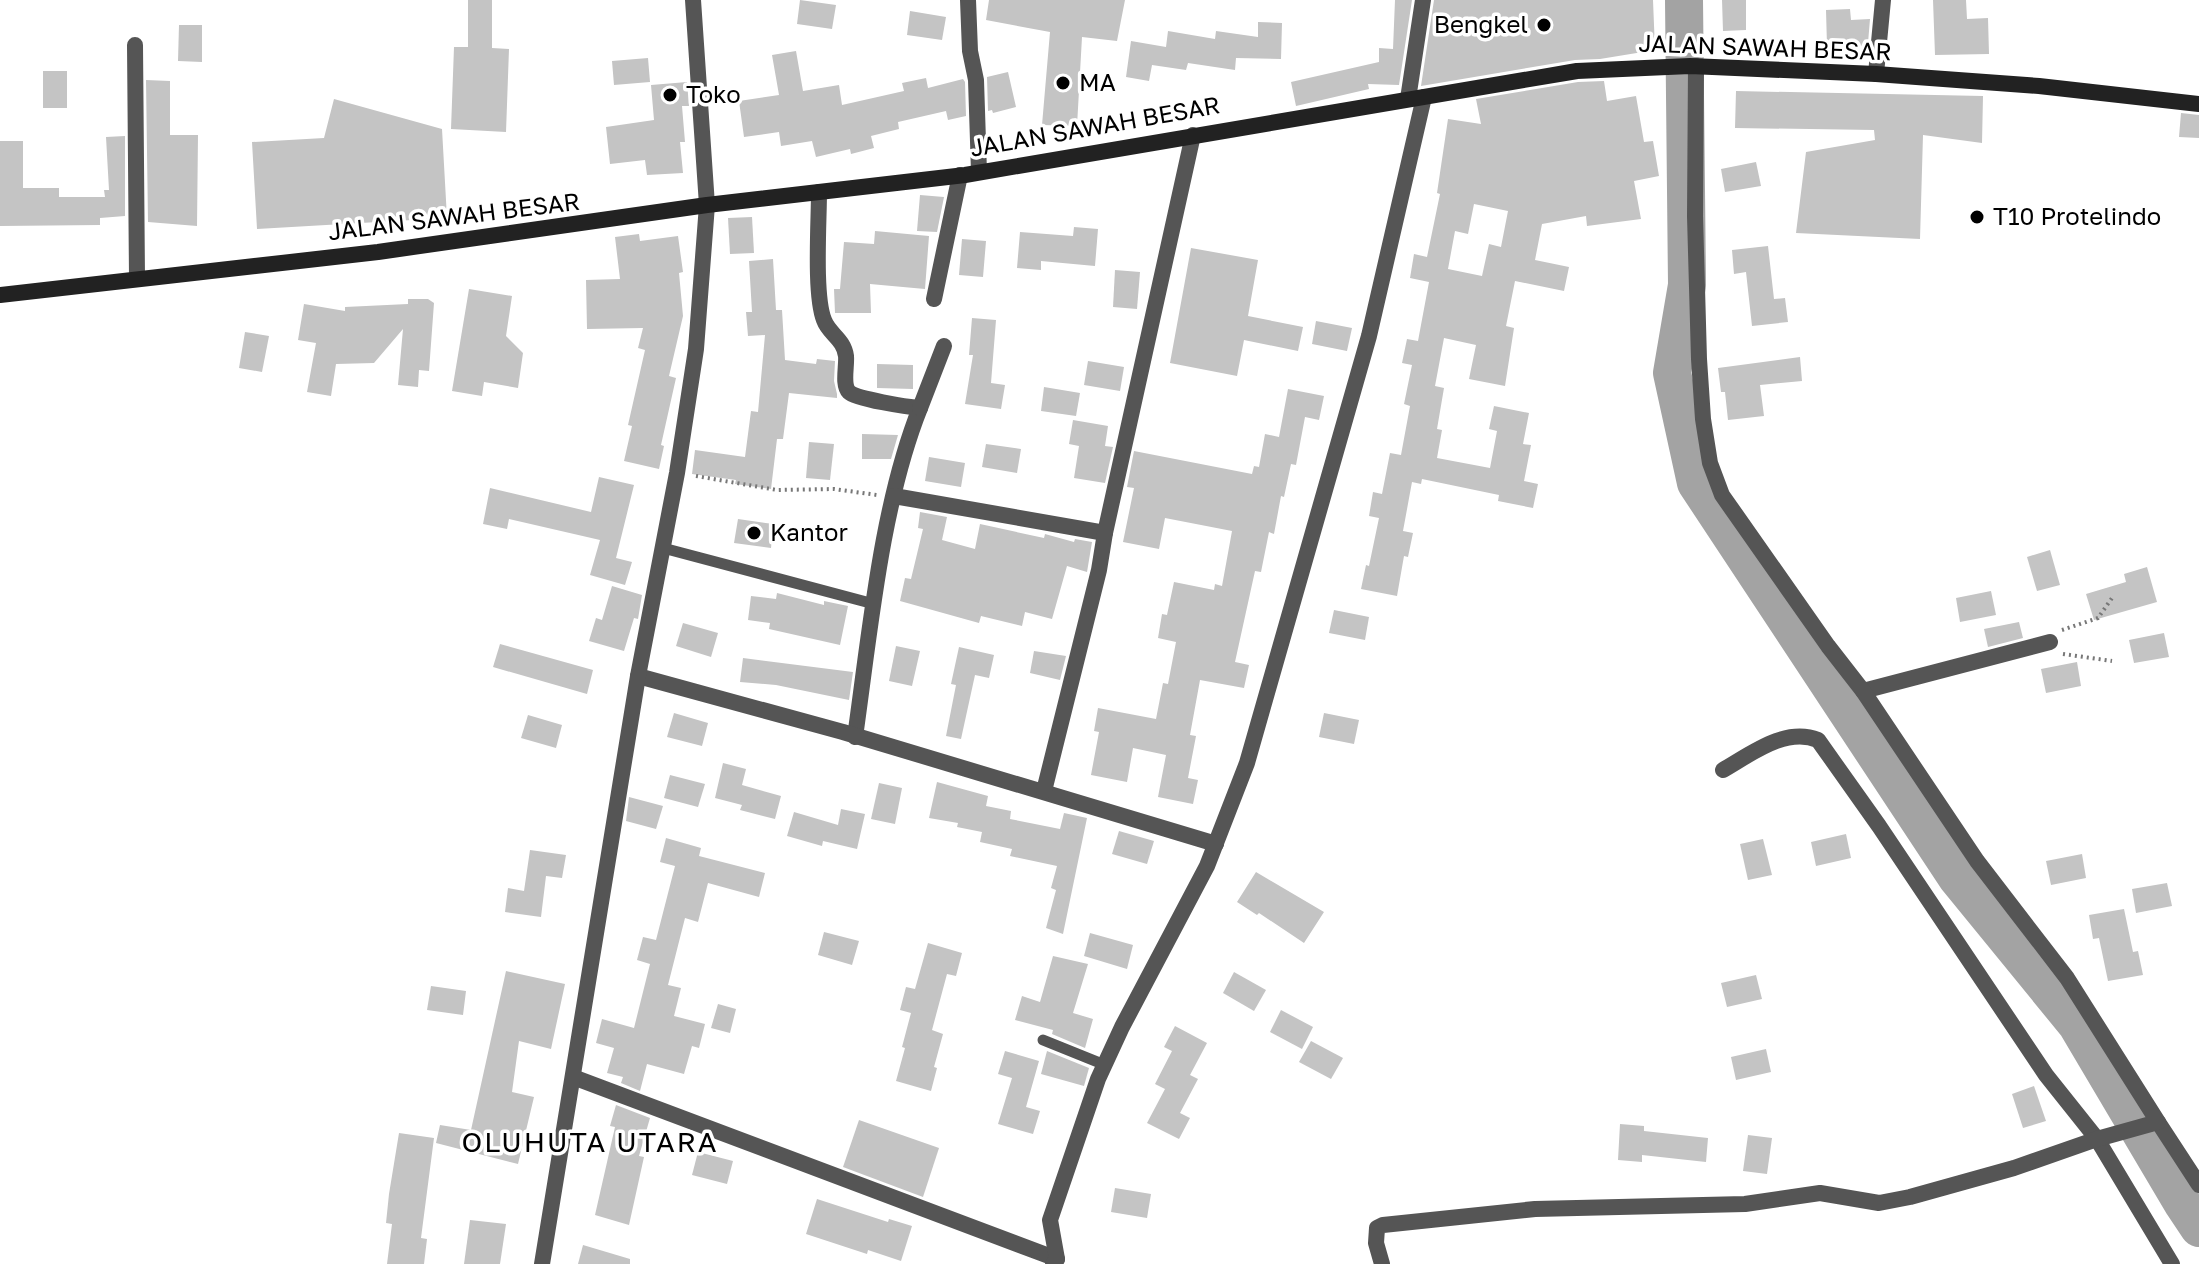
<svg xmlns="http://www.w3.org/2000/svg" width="2199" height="1264" font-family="'Golos Text',sans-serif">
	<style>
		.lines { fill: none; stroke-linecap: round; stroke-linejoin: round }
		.river { stroke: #a3a3a3; stroke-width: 38 }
		.building { fill: #c4c4c4; fill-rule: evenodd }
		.path { stroke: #777; stroke-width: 4; stroke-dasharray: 2 4; stroke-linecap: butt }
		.service { stroke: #555; stroke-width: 11 }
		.minor { stroke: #555; stroke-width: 16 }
		.secondary { stroke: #222; stroke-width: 16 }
		.poi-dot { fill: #000; stroke: #fff; stroke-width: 3 }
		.labels { text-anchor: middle; stroke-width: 7; stroke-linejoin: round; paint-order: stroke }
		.poi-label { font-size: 24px; fill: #000; stroke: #fff; text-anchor: start }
		.street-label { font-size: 24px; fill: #000; stroke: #fff }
		.quarter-label { font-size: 28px; letter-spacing: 2px; fill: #000; stroke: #fff }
	</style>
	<rect width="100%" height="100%" fill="#fff"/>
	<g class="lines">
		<path class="river" d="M1684 0 1687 285 1672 373 1696 483 1957 878 2077 1025 2183 1204 2199 1228"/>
	</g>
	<g class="building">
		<path d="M468 0H492V48L509 49 506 132 451 129 454 47H468Z"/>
		<path d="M800 0 836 5 832 29 797 24Z"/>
		<path d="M989 0H1125L1117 41 1082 37 1077 126 1042 125 1050 32 986 20Z"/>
		<path d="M1395 0H1412L1399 85 1368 84 1369 89 1296 106 1291 82 1379 62V48L1393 49Z"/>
		<path d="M1434 0H1653L1655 50 1600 59 1575 60 1421 86Z"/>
		<path d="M1722 0H1746V30L1723 31Z"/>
		<path d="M1933 0H1966L1967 19 1988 18 1989 54 1935 55Z"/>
		<path d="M1850 9 1851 20 1870 19 1867 55H1859L1858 45 1827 46 1826 10Z"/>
		<path d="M910 11 946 17 942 40 907 35Z"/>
		<path d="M1258 22 1282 23 1281 59 1236 58 1235 70 1188 63 1186 70 1152 65 1149 81 1126 77 1131 41 1166 47 1168 31 1215 39 1216 31 1258 37Z"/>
		<path d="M179 25H202V62L178 61Z"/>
		<path d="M796 51 803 91 839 85 842 105 904 91 902 83 926 78 928 88 963 79 965 82 966 116 948 120 946 111 898 122 899 129 871 136 874 148 851 154 850 149 816 157 812 141 781 146 779 132 744 137 739 101 779 95 772 55Z"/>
		<path d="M648 58 650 82 614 85 612 61Z"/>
		<rect x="43" y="71" width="24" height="37"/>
		<path d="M1008 72 1016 107 993 113 992 110 988 111 987 77Z"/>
		<path d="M146 80 170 81V135H198L197 226 148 222Z"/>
		<path d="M1604 81 1607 101 1636 96 1644 142 1653 141 1659 176 1634 181 1641 219 1587 226 1586 216 1542 224 1535 260 1569 267 1564 291 1515 281 1506 326 1514 328 1505 386 1469 379 1476 345 1444 338 1435 386 1444 388 1437 429 1442 430 1437 458 1490 468 1497 431 1489 429 1494 406 1529 413 1523 444 1531 445 1524 481 1538 484 1533 508 1498 501 1499 495 1422 479 1421 484 1412 482 1403 531 1413 533 1408 557 1404 556 1397 596 1361 589 1366 565 1369 566 1379 518 1369 516 1373 492 1382 494 1390 453 1401 455 1410 406 1404 404 1412 365 1402 363 1407 339 1418 341 1429 282 1410 278 1414 254 1427 257 1440 194 1437 193 1448 119 1481 124 1476 99 1578 82ZM1474 204 1508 211 1501 247 1489 244 1482 276 1448 269 1455 231 1468 234Z"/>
		<path d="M687 82 689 106H682L685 142H680L683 173 647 175 645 160 610 164 606 127 654 120 651 85Z"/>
		<path d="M1736 91 1983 96 1982 143 1923 135 1920 239 1796 233 1806 152 1875 140 1874 130 1735 128Z"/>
		<path d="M334 99 442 129 447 218 257 229 252 142 324 138Z"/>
		<path d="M2181 113 2199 115V138L2179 137Z"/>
		<path d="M125 136V216L100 218V225L0 226V141H23V188H59V197H105L104 190H109L106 137Z"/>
		<path d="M1756 162 1761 186 1725 192 1721 169Z"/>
		<path d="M920 195 944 197 937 232 917 231Z"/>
		<path d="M752 217 754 253 730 254 728 218Z"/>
		<path d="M1074 227 1098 229 1095 266 1041 261V270L1017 268 1020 232 1073 236Z"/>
		<path d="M875 231 929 236 925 289 870 284 871 313H835L834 289H840L844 242 874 244Z"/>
		<path d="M639 234 640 241 678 236 683 272 679 273 683 316 669 376 676 378 661 445 664 446 659 469 624 461 632 426 628 425 645 350 638 348 643 328 587 329 586 280 620 279 615 237Z"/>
		<path d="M962 239 986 241 983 277 959 275Z"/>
		<path d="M1768 246 1774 299 1785 298 1788 322 1752 326 1746 272 1734 274 1732 250Z"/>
		<path d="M1191 248 1258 260 1248 316 1303 327 1298 351 1244 340 1237 376 1170 363Z"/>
		<path d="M773 259 776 310H782L785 360 816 364 817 359 835 361 834 381 837 394V398L789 393 783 439H777L771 489 735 484 736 480 692 474 695 450 745 457 751 411 758 412 765 335 748 336 746 312H752L749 261Z"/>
		<path d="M1115 270 1140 272 1137 309 1113 307Z"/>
		<path d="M469 289 512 296 506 336 523 353 518 388 484 382 482 396 452 391Z"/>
		<path d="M408 299H428L434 303 429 371 419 370 418 387 398 385 403 329 374 363 336 364 331 396 307 392 316 343 298 340 304 304 345 311V307L408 304Z"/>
		<path d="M972 318 996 320 991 383 1005 385 1001 409 965 404 973 355H969Z"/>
		<path d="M1316 321 1352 328 1347 351 1312 344Z"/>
		<path d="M245 332 269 336 262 372 239 368Z"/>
		<path d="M1800 357 1802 381 1760 385 1764 416 1728 420 1725 392H1721L1718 368Z"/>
		<path d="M1088 361 1124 367 1120 391 1084 385Z"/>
		<path d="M877 364 913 365V389L877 388Z"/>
		<path d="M1044 387 1080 393 1076 416 1041 411Z"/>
		<path d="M1288 389 1324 396 1319 420 1305 417 1296 465 1291 464 1284 497 1281 496 1274 534 1269 532 1261 572 1255 571 1235 662 1249 665 1244 688 1200 680 1190 735 1196 736 1188 778 1198 780 1193 804 1158 797 1166 755 1133 748 1127 782 1091 775 1099 732 1094 731 1098 708 1156 719 1163 683 1168 684 1176 642 1158 638 1162 614 1167 615 1174 582 1214 590 1215 584 1222 586 1232 531 1165 518 1159 549 1123 542 1134 488 1127 487 1134 451 1252 474 1254 466 1259 467 1265 434 1279 437Z"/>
		<path d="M1073 420 1108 426 1105 446 1113 447 1105 483 1074 478 1079 446 1069 444Z"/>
		<path d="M862 434 898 435 891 459H862Z"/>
		<path d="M809 442 834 444 830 480 806 478Z"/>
		<path d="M986 444 1021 449 1017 473 982 467Z"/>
		<path d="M929 457 965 463 961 487 925 481Z"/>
		<path d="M599 477 634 485 616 558 632 562 625 585 590 575 600 540 509 519 507 529 483 524 490 488 591 512Z"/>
		<path d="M920 512 947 517 942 540 975 549 980 524 1044 538 1045 534 1074 542 1075 539 1092 542 1087 572 1067 566 1052 619 1025 612 1022 626 981 616 979 623 900 601 905 578 911 579 923 529 918 528Z"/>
		<path d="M738 519 773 524 771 548 734 543Z"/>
		<path d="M2050 550 2060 585 2037 591 2027 557Z"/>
		<path d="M2147 567 2157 602 2094 620 2086 594 2126 582 2124 574Z"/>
		<path d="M612 586 642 595 638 619 634 618 624 651 589 641 596 618 602 620Z"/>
		<path d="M1991 591 1996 615 1960 622 1956 598Z"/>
		<path d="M777 593 824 605V601L848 606 840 645 769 629 770 623 748 620 751 596 776 599Z"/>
		<path d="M1334 610 1369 617 1365 640 1329 633Z"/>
		<path d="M2019 622 2023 638 1988 647 1984 629Z"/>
		<path d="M683 623 718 633 711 657 676 646Z"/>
		<path d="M2164 633 2169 657 2134 663 2129 640Z"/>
		<path d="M500 644 593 670 587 694 493 667Z"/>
		<path d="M896 646 920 651 912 686 889 681Z"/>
		<path d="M959 647 994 655 989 678 975 675 961 739 946 736 956 685 951 684Z"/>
		<path d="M1034 651 1066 656 1060 680 1030 673Z"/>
		<path d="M743 658 853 672 849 700 776 685 740 682Z"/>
		<path d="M2077 662 2081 686 2046 693 2041 669Z"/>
		<path d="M674 713 708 723 702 746 667 737Z"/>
		<path d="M1324 713 1359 720 1354 744 1319 737Z"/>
		<path d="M528 715 562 725 556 748 521 738Z"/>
		<path d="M723 763 746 769 742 785 781 796 775 819 740 810 742 805 715 798Z"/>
		<path d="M670 775 705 784 698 807 664 798Z"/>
		<path d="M937 782 988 796 986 806 1011 811 1010 819 1060 829 1064 813 1087 818 1063 934 1046 928 1056 890 1051 888 1057 866 1010 856 1012 849 980 842 982 832 957 827 958 823 929 818Z"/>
		<path d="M879 783 902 788 895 824 871 819Z"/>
		<path d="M629 797 663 806 656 829 626 821Z"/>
		<path d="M841 809 865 814 857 849 823 841 822 846 787 836 794 812 838 825Z"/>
		<path d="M1119 831 1154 841 1147 864 1112 854Z"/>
		<path d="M1846 834 1851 858 1816 866 1811 842Z"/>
		<path d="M666 838 701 848 699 856 765 873 759 897 708 883 698 922 685 918 668 985 681 988 674 1016 705 1024 699 1048 692 1046 684 1074 647 1064 640 1091 621 1083 623 1077 607 1073 614 1048 596 1043 602 1019 634 1028 650 964 637 960 643 937 656 940 675 866 660 862Z"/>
		<path d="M1763 839 1772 875 1748 880 1740 844Z"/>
		<path d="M530 850 566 855 562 878 546 876 541 917 505 912 508 888 524 891Z"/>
		<path d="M2082 854 2086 878 2051 885 2046 861Z"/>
		<path d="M1256 872 1324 912 1304 943 1259 913 1257 915 1237 902Z"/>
		<path d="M2167 883 2172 906 2136 913 2132 889Z"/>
		<path d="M2124 909 2133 952 2138 951 2143 975 2108 981 2099 938 2093 939 2089 915Z"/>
		<path d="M824 932 859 941 852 965 818 955Z"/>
		<path d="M1090 933 1133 945 1127 969 1084 956Z"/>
		<path d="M928 943 962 953 956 976 947 974 932 1030 943 1034 934 1067 937 1068 931 1091 896 1081 905 1048 902 1047 911 1013 900 1010 906 987 915 989Z"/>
		<path d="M1053 956 1088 964 1073 1013 1093 1019 1085 1048 1052 1034 1053 1030 1015 1020 1022 996 1040 1002Z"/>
		<path d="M506 971 565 984 551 1049 519 1041 512 1092 534 1097 518 1164 436 1143 440 1125 471 1130Z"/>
		<path d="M1234 972 1266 990 1254 1011 1223 993Z"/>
		<path d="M1756 975 1762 999 1727 1007 1721 983Z"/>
		<path d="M431 986 466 991 463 1015 427 1010Z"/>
		<path d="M718 1004 736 1009 730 1033 711 1028Z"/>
		<path d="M1281 1010 1313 1027 1302 1049 1270 1032Z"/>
		<path d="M1175 1026 1207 1043 1190 1075 1198 1079 1180 1113 1190 1118 1179 1139 1147 1123 1165 1089 1155 1084 1172 1051 1164 1047Z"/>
		<path d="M1311 1041 1343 1058 1331 1079 1299 1062Z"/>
		<path d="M1766 1049 1771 1072 1736 1080 1731 1057Z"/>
		<path d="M1005 1051 1039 1061 1026 1107 1040 1111 1033 1134 998 1124 1012 1078 998 1074Z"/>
		<path d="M1047 1051 1089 1068 1084 1086 1041 1074Z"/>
		<path d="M2034 1086 2046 1121 2023 1128 2012 1094Z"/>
		<path d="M616 1105 650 1118 639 1156 644 1157 629 1225 595 1215 615 1127 610 1126Z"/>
		<path d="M859 1120 939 1148 923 1197 843 1167Z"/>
		<path d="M1620 1124 1644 1126V1131L1708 1138 1706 1162 1642 1155V1162L1618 1160Z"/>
		<path d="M399 1133 434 1138 421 1238 427 1239 424 1264H387L392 1224 386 1223 389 1194Z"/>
		<path d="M1748 1135 1772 1138 1767 1174 1743 1171Z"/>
		<path d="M698 1152 733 1161 727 1184 692 1175Z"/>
		<path d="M1115 1188 1151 1194 1147 1218 1111 1212Z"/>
		<path d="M817 1199 888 1222 889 1219 912 1226 901 1261 868 1250 867 1254 806 1234Z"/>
		<path d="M470 1220 506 1224 500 1264H464Z"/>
		<path d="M583 1245 630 1259V1264H578Z"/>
	</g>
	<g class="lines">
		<g class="path">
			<path d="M696 476 777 490 834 489 877 495"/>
			<path d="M2062 630 2098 618 2112 598"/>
			<path d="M2063 654 2112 661"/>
		</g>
		<g class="service">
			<path d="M663 548 874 604"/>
			<path d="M1043 1040 1105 1065"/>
		</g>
		<g class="minor">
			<path d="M968 0 970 51 976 80 979 172"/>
			<path d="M135 45 137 278"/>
			<path d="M1876 74 1883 0"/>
			<path d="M1408 99 1423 0"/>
			<path d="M819 192C819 222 814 295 824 320 829 334 844 339 846 356 847 366 842 385 849 392 856 399 908 407 920 408 881 506 870 632 855 737"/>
			<path d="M934 299 960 175"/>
			<path d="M920 408 944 346"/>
			<path d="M894 496 1105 533"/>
			<path d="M638 676 843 732 1216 844"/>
			<path d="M1863 691 2050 642"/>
			<path d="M1723 770C1751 754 1785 727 1818 740L1879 826 2046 1075 2097 1139 2172 1264"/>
			<path d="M1044 791 1099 570 1105 533 1193 135"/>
			<path d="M573 1077 1057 1259"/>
			<path d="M2158 1122 2199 1185"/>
			<path d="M542 1264 638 676 677 473 696 349 707 205 693 0"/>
			<path d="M1053 1264 1057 1259 1050 1220 1098 1079 1122 1027 1207 866 1247 763 1369 336 1424 97"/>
			<path d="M1382 1264 1376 1243 1377 1228 1383 1225 1535 1209 1745 1204 1820 1193 1879 1203 1910 1197 2014 1168 2097 1139 2158 1122 2067 978 1977 861 1863 691 1828 646 1722 495 1710 463 1703 419 1699 359 1695 216 1696 66"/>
		</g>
		<path class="secondary" d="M0 295 378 252 707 205 965 175 1577 71 1690 66 1876 74 2039 86 2199 104"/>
	</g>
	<g class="poi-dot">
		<circle cx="1544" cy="25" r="8"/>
		<circle cx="1063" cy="83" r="8"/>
		<circle cx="670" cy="95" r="8"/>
		<circle cx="1977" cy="217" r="8"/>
		<circle cx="754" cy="533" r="8"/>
	</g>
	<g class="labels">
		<g class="poi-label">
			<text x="1528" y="33" text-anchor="end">Bengkel</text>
			<text x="1079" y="91">MA</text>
			<text x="686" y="103">Toko</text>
			<text x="1993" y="225">T10 Protelindo</text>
			<text x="770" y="541">Kantor</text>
		</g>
		<g class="street-label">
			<text transform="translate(1765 48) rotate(2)" y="8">JALAN SAWAH BESAR</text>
			<text transform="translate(1095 127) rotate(-10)" y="8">JALAN SAWAH BESAR</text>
			<text transform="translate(454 217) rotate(-7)" y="8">JALAN SAWAH BESAR</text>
		</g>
		<g class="quarter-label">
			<text x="590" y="1152">OLUHUTA UTARA</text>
		</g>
	</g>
</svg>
